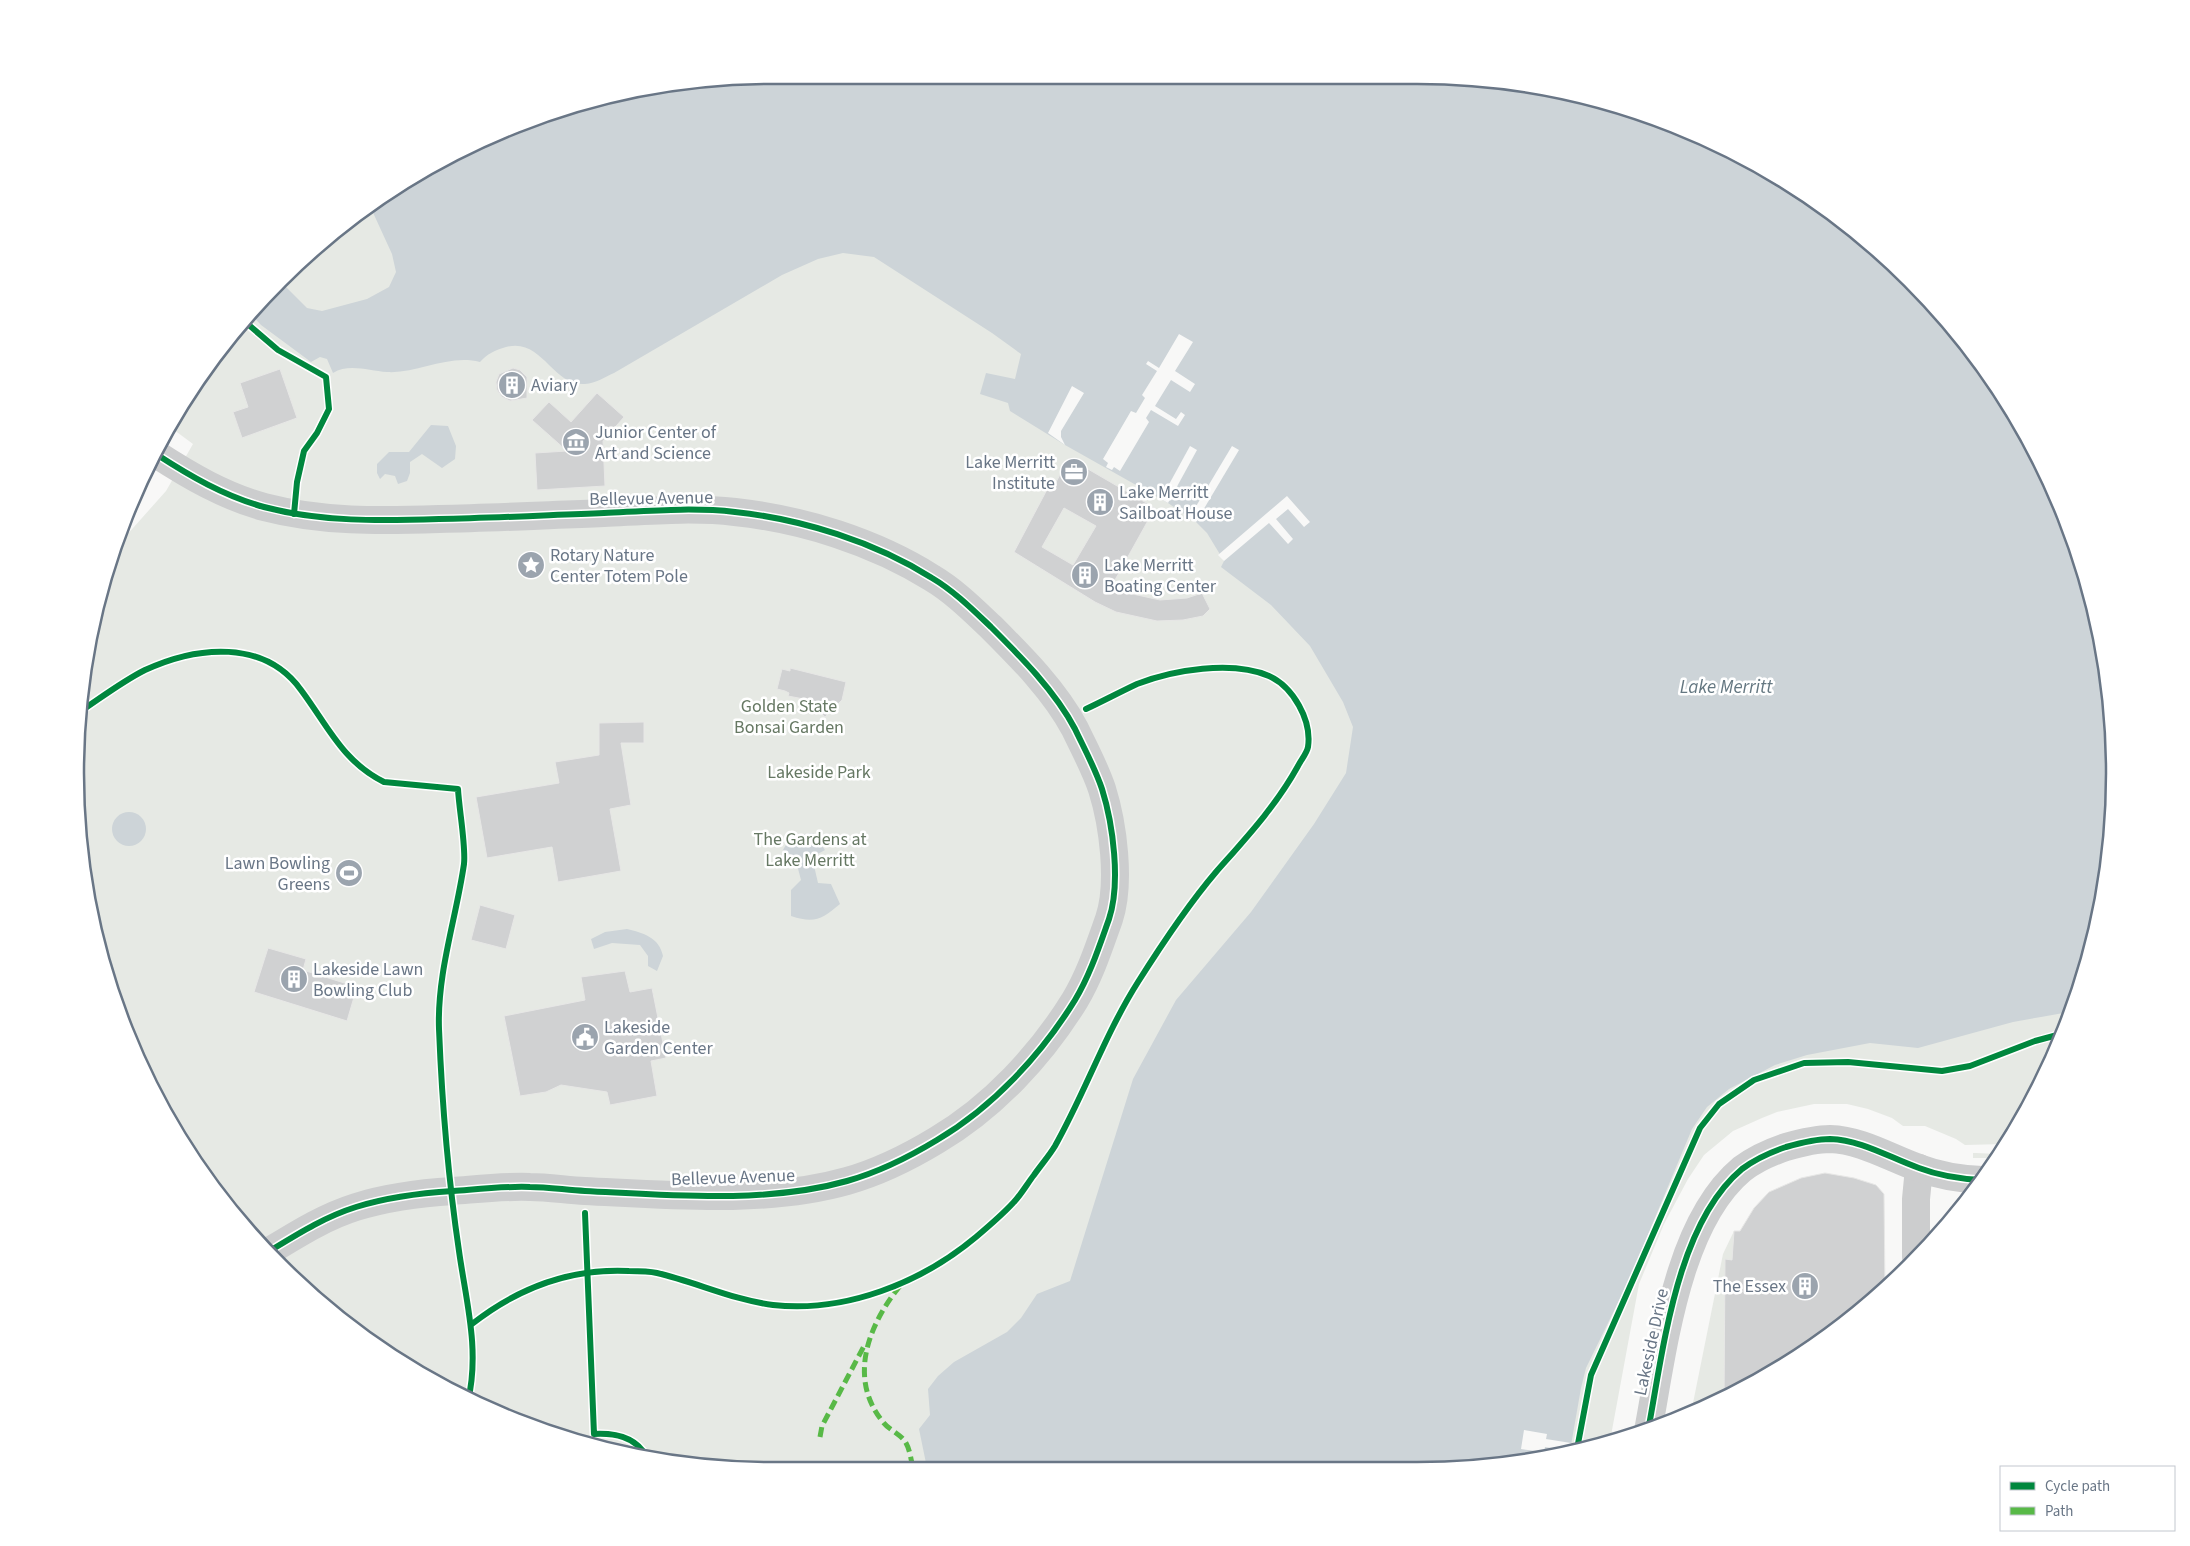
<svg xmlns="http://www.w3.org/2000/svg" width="2190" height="1546" font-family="'Source Sans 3',sans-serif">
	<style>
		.green { fill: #e6e9e4 }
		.water { fill: #cdd4d8 }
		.pier { fill: #f8f8f7 }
		.building { fill: #d0d1d2; stroke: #e7e7e6; fill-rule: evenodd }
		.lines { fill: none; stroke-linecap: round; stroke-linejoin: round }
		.minor { stroke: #cccdce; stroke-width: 28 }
		.quiet { stroke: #58b947; stroke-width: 5; stroke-dasharray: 10 5; stroke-linecap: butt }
		.cycleway-casing { stroke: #fff; stroke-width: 9 }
		.cycleway { stroke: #00873e; stroke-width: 6 }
		.labels { text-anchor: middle; stroke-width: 5; stroke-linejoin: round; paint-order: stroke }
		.poi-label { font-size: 18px; fill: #697686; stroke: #fff; text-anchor: start }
		.street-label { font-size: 18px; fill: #697686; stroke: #fff }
		.park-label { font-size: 18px; fill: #667863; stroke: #fff }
		.water-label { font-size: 19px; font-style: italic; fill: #647781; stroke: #fff }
		.rim { fill: none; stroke: #697686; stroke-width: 2.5 }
	</style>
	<rect width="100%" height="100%" fill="#f8f8f7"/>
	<g class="green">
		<path d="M773 75H1417L1553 88 1684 128 1766 168 1842 219 1942 313 2021 424 2078 548 2109 682 2114 818 2091 953 2043 1081 2004 1144 1965 1145 1956 1139 1925 1126H1903L1892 1118 1868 1109 1847 1104H1814L1777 1112 1762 1118 1733 1131 1704 1155 1688 1179 1664 1224 1639 1284 1610 1441 1508 1465 728 1470 593 1447 465 1399 348 1327 248 1233 147 1081 112 997 81 864V682L117 546 166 491 193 444 170 427 192 385 248 313 385 192 465 147 592 99Z"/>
		<path d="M1973 1153H1976L1998 1154 1995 1158H1973Z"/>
		<path d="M1734 1231 1732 1260 1726 1259 1724 1400 1691 1413 1723 1254Z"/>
	</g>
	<g class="water">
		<path d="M773 75H1417L1553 88 1684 128 1766 168 1842 219 1942 313 2021 424 2078 548 2109 682 2114 818 2091 953 2069 1012 2013 1022 1918 1048 1870 1043 1807 1055 1775 1065 1729 1089 1707 1107 1692 1129 1629 1280 1586 1368 1581 1388 1570 1451 1508 1465 927 1468 919 1429 930 1415 928 1389 938 1376 954 1362 1007 1332 1021 1318 1037 1294 1070 1281 1133 1079 1176 1000 1251 912 1314 824 1346 773 1353 727 1343 702 1310 646 1271 605 1221 567 1224 561 1207 533 1196 522 1168 503 1065 445 1010 411 1008 403 980 394 986 373 1015 379 1021 354 992 333 874 257 843 253 818 259 782 275 614 373C605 377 596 383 585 384 552 386 542 337 506 347 495 350 487 354 480 362 448 354 417 374 387 372 369 371 349 363 333 373L327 359 320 357 311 362 261 325 249 312 282 283 307 308 322 311 367 299 389 287 396 272 392 254 370 206 385 192 465 147 592 99Z"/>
		<path d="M431 425 448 426 456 446 455 459 442 468 422 454 410 462V473L407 481 398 484 395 476 385 474 380 479 377 473V464L389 452H409Z"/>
		<circle cx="129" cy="829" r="17"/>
		<path d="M813 833 825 850 812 857 818 883 831 884 840 904C822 919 815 924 791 916V890L801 880 795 857 783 850C792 835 796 835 813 833Z"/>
		<path d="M627 929C643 933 659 937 663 956L657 971 648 966V956L640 945 612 943 594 949 591 939 605 932Z"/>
	</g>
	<g class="pier">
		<path d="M1179 334 1193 342 1175 371 1195 384 1190 392 1171 380 1155 406 1176 419 1181 412 1185 415 1178 426 1151 410 1146 418 1149 422 1120 471 1114 467 1112 470 1106 467 1108 463 1103 459 1131 411 1136 413 1145 398 1142 395 1157 371 1146 364 1148 361 1159 368Z"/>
		<path d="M1072 386 1084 393 1061 431V437L1065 445 1048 433Z"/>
		<path d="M1190 446 1197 450 1168 503 1161 499Z"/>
		<path d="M1232 446 1239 450 1196 522 1189 518Z"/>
		<path d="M1287 496 1310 522 1304 527 1288 509 1276 519 1293 539 1288 544 1269 523 1224 561 1218 555Z"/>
		<path d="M1524 1430 1547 1434 1546 1439 1571 1443 1570 1451 1545 1447 1544 1452 1521 1449Z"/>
	</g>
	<g class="building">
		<path d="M513 368 520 370 527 377V398L510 401 502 397 497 390 496 382 499 374Z"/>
		<path d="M280 369 297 418 242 438 233 412 248 407 240 383Z"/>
		<path d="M597 393 624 417 603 441 605 486 537 490 535 453 567 451 532 420 549 402 571 422Z"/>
		<path d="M1069 458 1155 508 1110 589 1160 600 1187 598 1202 593 1210 609 1203 616 1183 620 1157 621 1116 612 1095 602 1014 552 1051 482 1055 484ZM1064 508 1096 526 1073 565 1042 547Z"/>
		<path d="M790 668 846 682 842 700 825 717 809 700 788 696 789 693 785 691 777 689 782 669 790 671Z"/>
		<path d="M644 722V743H621L631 805 610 809 621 871 558 882 552 847 487 858 476 797 559 783 555 762 599 755V723Z"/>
		<path d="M480 905 515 915 506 949 471 940Z"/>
		<path d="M268 948 306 959 303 970 357 987 347 1021 254 992Z"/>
		<path d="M625 971 630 992 652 988 666 1058 651 1061 657 1096 610 1105 607 1092 561 1085 546 1092 520 1096 504 1016 585 1000 581 977Z"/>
		<path d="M1825 1173 1854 1178 1876 1185 1884 1194 1885 1289 1877 1298 1724 1400 1725 1259 1732 1260 1734 1231H1740L1754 1208 1769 1192 1801 1178Z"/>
	</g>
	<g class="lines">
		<g class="minor">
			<path d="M156 454C190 476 224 496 264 507 321 522 380 521 439 519 494 518 549 515 604 513 647 511 692 507 735 512 802 519 875 542 932 578 954 591 973 610 991 627 1021 657 1055 691 1075 729 1084 748 1095 768 1102 789 1113 824 1121 883 1109 919 1099 947 1090 975 1075 1000 1041 1055 993 1107 937 1140 909 1157 879 1172 847 1181 766 1204 668 1195 585 1191 566 1190 548 1187 530 1187 504 1186 479 1189 453 1191 420 1193 388 1197 356 1207 324 1217 296 1235 268 1252"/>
			<path d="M1916 1257V1199L1919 1168"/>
			<path d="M1648 1431C1663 1352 1676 1224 1742 1169 1754 1160 1771 1152 1786 1147 1800 1143 1815 1139 1830 1139 1862 1140 1890 1158 1919 1168 1940 1176 1960 1179 1982 1180"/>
		</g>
		<g class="quiet">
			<path d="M900 1286C869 1324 847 1378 883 1422 889 1430 901 1434 906 1443 910 1450 911 1460 913 1468"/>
			<path d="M820 1437 822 1426 864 1346"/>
		</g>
		<g class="cycleway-casing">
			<g id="cycleway">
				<path d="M243 320 278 350 326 377 329 409 317 433 304 451 297 482 294 514"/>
				<path d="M156 454C190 476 224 496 264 507 321 522 380 521 439 519 494 518 549 515 604 513 647 511 692 507 735 512 802 519 875 542 932 578 954 591 973 610 991 627 1021 657 1055 691 1075 729 1084 748 1095 768 1102 789 1113 824 1121 883 1109 919 1099 947 1090 975 1075 1000 1041 1055 993 1107 937 1140 909 1157 879 1172 847 1181 766 1204 668 1195 585 1191 566 1190 548 1187 530 1187 504 1186 479 1189 453 1191 420 1193 388 1197 356 1207 324 1217 296 1235 268 1252"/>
				<path d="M81 711C102 697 123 681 145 670 197 646 264 639 301 690 328 726 342 761 384 782L458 789C459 809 466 846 464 864 456 919 437 973 439 1029 442 1103 448 1177 459 1251 466 1301 480 1350 468 1401"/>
				<path d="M585 1213 594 1434C614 1433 635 1436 646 1456"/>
				<path d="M472 1324C518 1288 570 1268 629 1271 638 1271 648 1271 657 1273 696 1282 733 1300 773 1305 845 1313 921 1283 976 1237 989 1226 1002 1215 1013 1203 1021 1195 1027 1184 1034 1175 1041 1165 1049 1156 1055 1146 1085 1093 1105 1034 1138 982 1162 944 1187 906 1216 872 1246 838 1276 806 1298 766 1301 760 1307 753 1308 747 1312 720 1293 687 1269 676 1232 660 1173 670 1137 684 1120 692 1103 701 1086 709"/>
				<path d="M1648 1431C1663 1352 1676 1224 1742 1169 1754 1160 1771 1152 1786 1147 1800 1143 1815 1139 1830 1139 1862 1140 1890 1158 1919 1168 1940 1176 1960 1179 1982 1180"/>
				<path d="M1577 1449 1591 1375 1700 1128 1719 1104 1754 1080 1804 1063 1848 1062 1942 1071 1970 1066 2035 1041 2061 1034"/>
			</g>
		</g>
		<use href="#cycleway" class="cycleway"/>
	</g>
	<defs>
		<g id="building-disc" transform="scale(1.4375)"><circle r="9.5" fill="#9ba4ae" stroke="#fff"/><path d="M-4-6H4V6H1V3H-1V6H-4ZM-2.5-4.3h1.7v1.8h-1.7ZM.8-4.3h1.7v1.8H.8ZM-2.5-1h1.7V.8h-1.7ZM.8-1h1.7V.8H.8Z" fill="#fff"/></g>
		<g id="museum-disc" transform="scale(1.4375)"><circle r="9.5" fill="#9ba4ae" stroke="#fff"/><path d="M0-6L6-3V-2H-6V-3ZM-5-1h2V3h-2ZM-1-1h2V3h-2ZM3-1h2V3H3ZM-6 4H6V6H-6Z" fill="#fff"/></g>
		<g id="office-disc" transform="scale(1.4375)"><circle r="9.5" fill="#9ba4ae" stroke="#fff"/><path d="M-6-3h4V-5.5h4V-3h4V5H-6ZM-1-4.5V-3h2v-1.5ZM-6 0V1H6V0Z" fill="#fff"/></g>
		<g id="sight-disc" transform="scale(1.4375)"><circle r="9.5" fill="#9ba4ae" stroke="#fff"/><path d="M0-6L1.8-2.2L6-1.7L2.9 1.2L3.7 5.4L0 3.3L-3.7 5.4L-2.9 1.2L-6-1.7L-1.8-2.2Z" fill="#fff"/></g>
		<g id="stadium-disc" transform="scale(1.4375)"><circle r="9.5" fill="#9ba4ae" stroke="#fff"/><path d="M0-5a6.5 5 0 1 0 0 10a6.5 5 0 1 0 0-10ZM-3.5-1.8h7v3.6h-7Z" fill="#fff"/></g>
		<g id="civic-disc" transform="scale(1.4375)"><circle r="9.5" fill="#9ba4ae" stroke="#fff"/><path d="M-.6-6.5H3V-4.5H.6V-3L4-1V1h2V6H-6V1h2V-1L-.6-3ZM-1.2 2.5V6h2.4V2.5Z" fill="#fff"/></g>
	</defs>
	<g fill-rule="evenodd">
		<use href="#building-disc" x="512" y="385"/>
		<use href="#museum-disc" x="576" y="442"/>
		<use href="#office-disc" x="1074" y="472"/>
		<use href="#building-disc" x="1100" y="502"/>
		<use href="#sight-disc" x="531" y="565"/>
		<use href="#building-disc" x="1085" y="575"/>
		<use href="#stadium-disc" x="349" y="873"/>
		<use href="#building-disc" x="294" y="979"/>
		<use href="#civic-disc" x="585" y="1037"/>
		<use href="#building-disc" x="1805" y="1286"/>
	</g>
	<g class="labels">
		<g class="poi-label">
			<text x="531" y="391">Aviary</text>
			<text x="595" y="438">Junior Center of<tspan x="595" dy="21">Art and Science</tspan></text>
			<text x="1055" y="468" text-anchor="end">Lake Merritt<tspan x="1055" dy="21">Institute</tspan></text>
			<text x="1119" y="498">Lake Merritt<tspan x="1119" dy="21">Sailboat House</tspan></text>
			<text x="550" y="561">Rotary Nature<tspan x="550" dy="21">Center Totem Pole</tspan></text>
			<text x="1104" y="571">Lake Merritt<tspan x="1104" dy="21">Boating Center</tspan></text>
			<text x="330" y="869" text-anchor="end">Lawn Bowling<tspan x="330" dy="21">Greens</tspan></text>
			<text x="313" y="975">Lakeside Lawn<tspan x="313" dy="21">Bowling Club</tspan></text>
			<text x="604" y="1033">Lakeside<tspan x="604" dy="21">Garden Center</tspan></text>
			<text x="1786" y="1292" text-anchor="end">The Essex</text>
		</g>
		<g class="street-label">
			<text transform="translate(651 498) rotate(-1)" y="6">Bellevue Avenue</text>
			<text transform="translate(733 1177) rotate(-2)" y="6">Bellevue Avenue</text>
			<text transform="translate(1651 1342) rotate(-78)" y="6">Lakeside Drive</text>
		</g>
		<g class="park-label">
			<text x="789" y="712">Golden State<tspan x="789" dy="21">Bonsai Garden</tspan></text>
			<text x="819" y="778">Lakeside Park</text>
			<text x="810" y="845">The Gardens at<tspan x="810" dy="21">Lake Merritt</tspan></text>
		</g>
		<g class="water-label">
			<text x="1726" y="693">Lake Merritt</text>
		</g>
	</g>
	<path d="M0 0H2190V1546H0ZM773 84H1417A689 689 0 0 1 2106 773V773A689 689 0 0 1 1417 1462H773A689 689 0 0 1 84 773V773A689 689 0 0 1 773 84Z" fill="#fff" fill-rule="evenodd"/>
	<path class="rim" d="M773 84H1417A689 689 0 0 1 2106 773V773A689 689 0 0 1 1417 1462H773A689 689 0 0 1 84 773V773A689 689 0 0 1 773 84Z"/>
	<rect x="2000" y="1466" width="175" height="65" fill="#ffffff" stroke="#c3c8cf"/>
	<rect x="2010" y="1482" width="25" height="8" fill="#00873e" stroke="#c3c8cf"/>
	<text x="2045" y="1491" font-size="15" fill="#697686">Cycle path</text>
	<rect x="2010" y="1507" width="25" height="8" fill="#58b947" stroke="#c3c8cf"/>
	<text x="2045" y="1516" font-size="15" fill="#697686">Path</text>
</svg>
